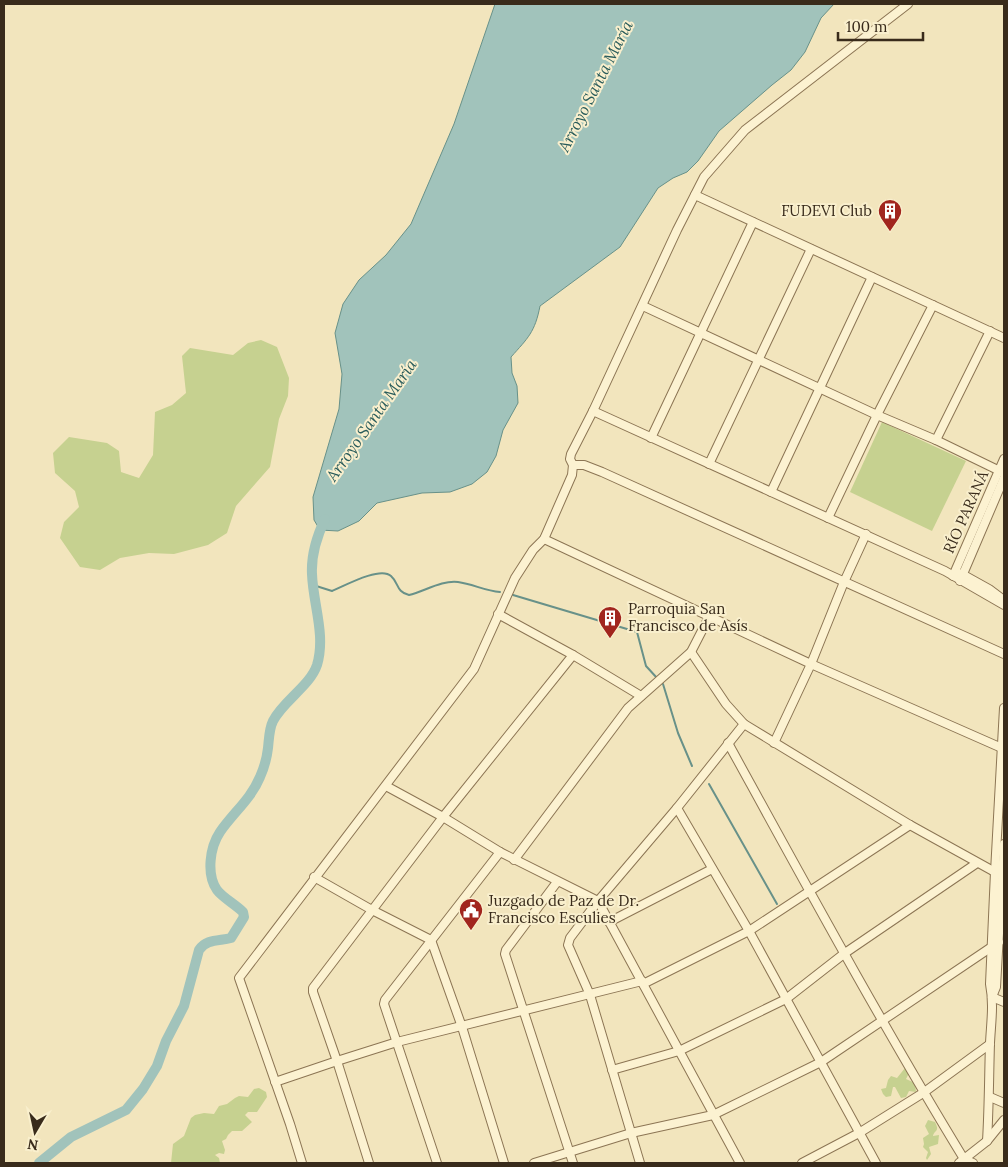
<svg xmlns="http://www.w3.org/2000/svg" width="1008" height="1167" font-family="Lora,serif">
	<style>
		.green { fill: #c6d190 }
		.water { fill: #a1c3bb; stroke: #689189 }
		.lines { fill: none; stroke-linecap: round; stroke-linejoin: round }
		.stream { stroke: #689189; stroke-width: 2 }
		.river { stroke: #a1c3bb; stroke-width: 10 }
		.minor-casing { stroke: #8c7554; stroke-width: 10 }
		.minor { stroke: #fcf2d1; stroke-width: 8 }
		.labels { text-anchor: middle; stroke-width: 4; stroke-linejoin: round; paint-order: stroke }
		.poi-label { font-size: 15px; fill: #392b1b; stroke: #f9efcd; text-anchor: start }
		.street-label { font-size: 15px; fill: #392b1b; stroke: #f9efcd }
		.water-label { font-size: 16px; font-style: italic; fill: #285b5a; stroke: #f9efcd }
	</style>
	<rect width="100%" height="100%" fill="#f2e5bd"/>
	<g class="green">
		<path d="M261 340 277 347 289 378 288 396 279 419 270 467 236 506 227 533 208 545 174 554 149 553 120 558 100 570 80 567 60 538 64 522 79 507 75 491 55 473 53 453 69 437 107 443 119 451 121 472 139 478 153 455 155 412 172 405 186 393 182 356 190 348 233 355 248 343Z"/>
		<path d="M882 422 966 461 932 531 850 492Z"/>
		<path d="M905 1068 907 1069 909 1073 906 1079 915 1083 916 1092 909 1091 906 1097 901 1098 895 1087H893L891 1096 886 1097 883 1094 881 1089 886 1088 888 1080 891 1076 897 1078Z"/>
		<path d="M259 1088 266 1092 267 1097 257 1112H248L245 1115 252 1122 242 1131H232L228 1135 226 1139 222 1141 225 1150 224 1154 219 1153 215 1155 219 1158 220 1163H171L173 1144 184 1136 191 1118 195 1115 204 1113 214 1114 219 1106 227 1104 235 1098 239 1096 248 1097 254 1089Z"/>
		<path d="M928 1120 935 1122C940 1132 935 1129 933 1136L939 1135 938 1144 929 1147 931 1154 927 1160 926 1158 928 1152 923 1147 924 1144 923 1138 929 1134 925 1126Z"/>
	</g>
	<path class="water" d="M495 4H834L821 18 805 52 791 70 772 85 719 131 698 161 687 172 673 178 658 188 620 247 540 306C535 332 528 338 511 357L512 373 517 386 518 403 503 430 496 456 487 472 472 484 450 492 422 493 377 503 359 521 338 531 320 530 314 520 313 497 339 409 342 374 335 333 343 304 359 280 386 255 411 224 454 124Z"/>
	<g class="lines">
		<g class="stream">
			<path d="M313 585 332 591C344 586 380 566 391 576 399 583 396 592 409 595 425 591 442 580 458 582 473 584 485 591 500 592"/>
			<path d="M513 595 637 632 646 666 657 678"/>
			<path d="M663 684 678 733 692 766"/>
			<path d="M709 784 777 904"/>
		</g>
		<path class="river" d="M39 1163 71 1137 126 1110 143 1089 157 1066 166 1041 184 1006 199 950C206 939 219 941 231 938L244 917 243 912C235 904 223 898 217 890 206 874 210 847 220 832 233 813 251 799 260 777 264 768 267 757 268 748 269 739 269 729 273 721 283 701 310 686 317 665 326 635 313 604 312 574 311 555 317 536 325 519"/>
		<g class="minor-casing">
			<g id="minor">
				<path d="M695 195 1004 338"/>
				<path d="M643 306 877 415 936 440 1004 473"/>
				<path d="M593 411 945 571 1004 605"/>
				<path d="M651 438 753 222"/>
				<path d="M936 440 990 331"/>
				<path d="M709 464 811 249"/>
				<path d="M573 465H584L602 472 1004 654"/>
				<path d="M771 492 872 277"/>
				<path d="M828 518 877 415 933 305"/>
				<path d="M544 539 811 664 1004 749"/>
				<path d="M957 573 962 574 989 589 1001 598"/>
				<path d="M953 576 1004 459"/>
				<path d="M960 581 1004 478"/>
				<path d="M498 614 573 655 641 696"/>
				<path d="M691 652 726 704 744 724 910 825 1004 877"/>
				<path d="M728 743C805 883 881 1023 964 1159L973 1163"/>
				<path d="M774 743 811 664 844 582 866 534"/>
				<path d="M386 786 443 817 500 852 598 901 740 1163"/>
				<path d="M677 808 749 931 876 1163"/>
				<path d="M514 860 628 708 691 652 709 617"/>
				<path d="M314 877 372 910 431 940 462 1027 504 1163"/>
				<path d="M557 882 506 950 505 954 573 1163"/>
				<path d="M609 922 712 869"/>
				<path d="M643 984 749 931 910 825"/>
				<path d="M992 997 996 987 1004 844"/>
				<path d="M992 997 1004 1002"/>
				<path d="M612 1070 679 1051 786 999 845 953 977 863"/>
				<path d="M275 1082 337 1061 397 1042 642 981"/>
				<path d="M990 1097 1004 1103"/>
				<path d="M987 1141C989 1108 989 1076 990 1043 991 1023 994 1004 990 984L995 872 1004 708"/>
				<path d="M302 1163 290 1124 239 978 474 669 515 578 533 550 544 539 572 475 573 465 570 459 571 454 593 411 677 230 704 177 745 130 908 4"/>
				<path d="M369 1163 337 1061 313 992V988L443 817 573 655"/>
				<path d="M437 1163 384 1004 385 1000 500 852"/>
				<path d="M534 1163 631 1133 713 1115 821 1062 999 942"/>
				<path d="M640 1163 590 995 568 945 570 938 598 901 677 808 744 724"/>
				<path d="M802 1163 859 1133 923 1093 990 1044"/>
				<path d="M959 1163 987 1141 1004 1120"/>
			</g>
		</g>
		<use href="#minor" class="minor"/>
	</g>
	<defs>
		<g id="building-pin" transform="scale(1.25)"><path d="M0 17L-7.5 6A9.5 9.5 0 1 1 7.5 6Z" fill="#a1251e" stroke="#f9efcd"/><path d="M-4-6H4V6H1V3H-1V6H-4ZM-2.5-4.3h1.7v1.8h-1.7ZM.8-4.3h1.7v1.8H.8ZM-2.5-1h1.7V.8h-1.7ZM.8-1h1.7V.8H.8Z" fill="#fff"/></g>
		<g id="civic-pin" transform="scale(1.25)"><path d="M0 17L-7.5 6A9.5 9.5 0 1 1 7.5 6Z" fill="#a1251e" stroke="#f9efcd"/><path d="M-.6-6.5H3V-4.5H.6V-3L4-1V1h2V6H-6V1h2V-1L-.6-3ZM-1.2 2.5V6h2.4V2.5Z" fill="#fff"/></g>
	</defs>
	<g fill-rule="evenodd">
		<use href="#building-pin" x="890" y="211"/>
		<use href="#building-pin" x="610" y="618"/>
		<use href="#civic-pin" x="471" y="910"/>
	</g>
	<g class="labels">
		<g class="poi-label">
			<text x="872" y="216" text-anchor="end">FUDEVI Club</text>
			<text x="628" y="614">Parroquia San<tspan x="628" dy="17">Francisco de Asís</tspan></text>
			<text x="488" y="906">Juzgado de Paz de Dr.<tspan x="488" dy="17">Francisco Esculies</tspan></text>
		</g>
		<g class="street-label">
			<text transform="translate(966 512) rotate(-66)" y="5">RÍO PARANÁ</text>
		</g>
		<g class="water-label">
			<text transform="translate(595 86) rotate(-63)" y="6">Arroyo Santa María</text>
			<text transform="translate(371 420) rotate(-55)" y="6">Arroyo Santa María</text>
		</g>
	</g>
	<rect width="1008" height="1167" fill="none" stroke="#392b1b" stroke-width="10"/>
	<g transform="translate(35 1132) rotate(189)" stroke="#f9efcd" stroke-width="4" paint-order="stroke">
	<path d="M0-4L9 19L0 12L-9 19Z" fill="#392b1b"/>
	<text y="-8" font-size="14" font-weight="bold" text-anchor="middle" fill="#392b1b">N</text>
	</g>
	<path d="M838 32v8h85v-8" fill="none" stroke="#392b1b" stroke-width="2.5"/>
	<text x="846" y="32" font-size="15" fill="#392b1b" stroke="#f9efcd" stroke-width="4" paint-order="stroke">100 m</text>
</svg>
